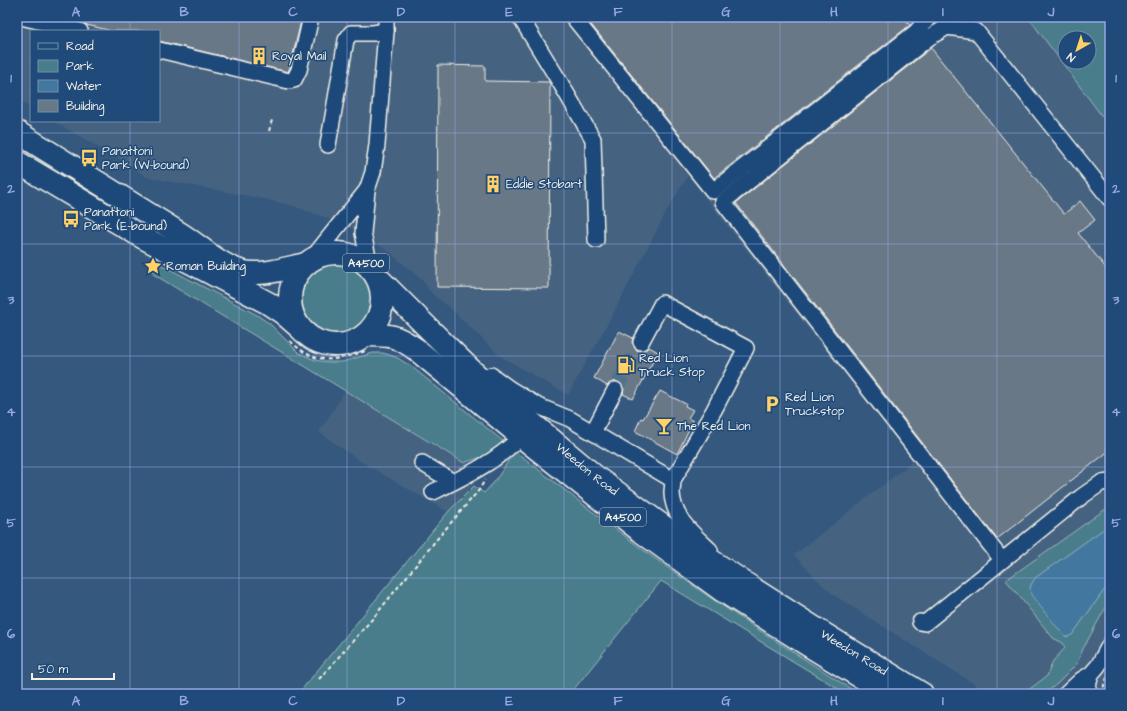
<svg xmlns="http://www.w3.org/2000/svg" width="1127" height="711" font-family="'Architects Daughter',sans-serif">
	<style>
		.built { fill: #446281 }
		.green { fill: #487d8b; stroke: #9eb7ba; fill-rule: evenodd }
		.water { fill: #42789f; stroke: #89a8bc }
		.building { fill: #677887; stroke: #f4f1e8 }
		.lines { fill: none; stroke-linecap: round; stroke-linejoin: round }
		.minor-tunnel { stroke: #526f8e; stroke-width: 15; stroke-dasharray: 15 8; stroke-linecap: butt }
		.minor-casing { stroke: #f4f1e8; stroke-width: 18 }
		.highway-casing { stroke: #f4f1e8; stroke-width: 25 }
		.path { stroke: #f4f1e8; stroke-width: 2; stroke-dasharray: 4 3; stroke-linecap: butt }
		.minor { stroke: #1f4a7a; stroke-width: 15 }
		.highway { stroke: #1f4a7a; stroke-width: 22 }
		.grid { fill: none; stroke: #93a8e1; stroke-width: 1; stroke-opacity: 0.55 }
		.labels { text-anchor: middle; stroke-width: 3; stroke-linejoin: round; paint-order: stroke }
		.shield { fill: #1f4a7a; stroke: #b4bfc7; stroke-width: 1 }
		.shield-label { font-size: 11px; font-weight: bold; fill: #f4f1e8 }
		.poi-label { font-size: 12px; fill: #f4f1e8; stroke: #1f4a7a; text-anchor: start }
		.street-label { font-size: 12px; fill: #f4f1e8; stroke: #1f4a7a }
		.neatline { fill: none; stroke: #93a8e1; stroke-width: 1.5 }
		.grid-label { font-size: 13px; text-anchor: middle; font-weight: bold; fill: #93a8e1 }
	</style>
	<rect width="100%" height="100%" fill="#35587e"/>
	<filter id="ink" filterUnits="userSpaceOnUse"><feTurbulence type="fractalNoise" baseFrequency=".025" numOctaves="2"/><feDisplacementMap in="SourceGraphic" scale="8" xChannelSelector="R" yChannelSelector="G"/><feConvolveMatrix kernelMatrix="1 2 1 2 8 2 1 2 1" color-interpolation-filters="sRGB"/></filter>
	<g filter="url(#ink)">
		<g class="built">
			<path d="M17 17H1028L1110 127V694H1046L1039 690 985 691 835 596 821 584 794 555 913 461 688 176 668 209 613 314 568 395 500 356 450 308 433 295 422 280 388 251 355 230 324 217 293 206 264 199 146 177 131 166 53 121H159V31H31V108L17 100Z"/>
			<path d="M345 391 483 475 448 512 358 460 319 432Z"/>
		</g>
		<g class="green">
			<path d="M1028 17H1110V127ZM1065 38H1089V62H1065Z"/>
			<path d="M156 262 257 315 270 324 299 353 315 360 326 362H342L373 353H383L396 357 412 367 504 442C493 456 479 457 464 463L153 274Z"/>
			<circle cx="337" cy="298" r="35"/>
			<path d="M515 451C571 495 626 539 684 579 741 620 800 656 859 694H847L661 581 570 694H298L448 512 474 486 484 493 495 481Z"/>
			<path d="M1110 506V527L1105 528 1035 578 1030 587 1072 635 1110 582V602L1103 612 1083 649 1076 665 1057 684 1044 694H1023L1047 676 1053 661 1065 648 1063 643 1053 638 1006 580Z"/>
		</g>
		<path class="water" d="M1110 527V582L1072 635 1066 637 1060 631 1031 595 1030 587 1035 578 1105 528Z"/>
		<g class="building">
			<path d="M68 17H302L290 67 288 72 159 41V31H112L87 25 82 22 67 19Z"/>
			<path d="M585 17H903L910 25 714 178Z"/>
			<path d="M931 48 1064 214 1080 201 1095 220 1078 233 1110 273V450L997 539 736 203Z"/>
			<path d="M438 65 485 66V81L549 82 550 84 549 288 437 287Z"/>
			<path d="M619 331 633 338 632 342 633 346 636 350 642 351 645 350 649 347 658 352 633 399 623 394 624 389 623 386 620 382 614 381 610 383 607 386 594 378Z"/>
			<path d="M660 391 686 404 685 406 693 410 688 418 693 421 677 454 635 431 641 418 643 419Z"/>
		</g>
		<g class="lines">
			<path class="minor-tunnel" d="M615 390 641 342"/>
			<g class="minor-casing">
				<g id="minor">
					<path d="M21 17 80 31"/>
					<path d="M520 17 561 84 593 139 596 240"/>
					<path d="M573 17 713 191 916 32 929 17"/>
					<path d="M159 50 289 81 294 80 299 70 311 17"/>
					<path d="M328 145 346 40 351 33H373L386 31"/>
					<path d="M310 261 367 190"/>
					<path d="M370 267 363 233 367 190 373 172 377 145 386 31V17"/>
					<path d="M641 342 662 303 746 348 714 410 673 480C673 484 672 489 672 493 673 518 693 534 710 550"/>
					<path d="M491 375 510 389 538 406 570 419 673 480"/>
					<path d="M593 432 615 390"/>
					<path d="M422 463 453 482"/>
					<path d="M433 492C464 477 498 461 521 436"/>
					<path d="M1002 560 723 202 930 37 947 27 976 31 1110 199"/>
					<path d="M920 622 925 623 1081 497 1101 483 1110 482"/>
					<path d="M1066 694 1081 680 1091 674 1098 666 1110 644"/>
					<path d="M1086 694 1091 674"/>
				</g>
			</g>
			<g class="highway-casing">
				<g id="highway">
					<path d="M17 132C72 166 126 200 181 234 200 246 218 264 240 271 261 277 286 268 306 264"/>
					<path d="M17 162 144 238 268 303 283 313 299 327"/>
					<circle cx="336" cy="299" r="46"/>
					<path id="s1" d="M377 277 423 323 473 372 522 415 597 478 697 551 755 590 824 634 922 694"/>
					<path d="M366 335C391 335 396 335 417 350L521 436 638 529 723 591 808 645 889 694"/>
				</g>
			</g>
			<g class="path">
				<path d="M269 131 272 120"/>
				<path d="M290 341C317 366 334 361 366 351"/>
				<path d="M319 679 374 617 437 539 479 490 485 480"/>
				<path d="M1101 694 1108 675"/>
			</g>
			<use href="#minor" class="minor"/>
			<use href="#highway" class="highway"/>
		</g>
	</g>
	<path class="grid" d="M130 17V31M239 17V694M347 17V694M455 17V694M564 17V694M672 17V694M780 17V694M888 17V694M997 17V694M130 121V694M17 133H1110M17 244H1110M17 356H1110M17 467H1110M17 578H1110"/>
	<defs>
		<g id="building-bare" transform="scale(1.38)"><path d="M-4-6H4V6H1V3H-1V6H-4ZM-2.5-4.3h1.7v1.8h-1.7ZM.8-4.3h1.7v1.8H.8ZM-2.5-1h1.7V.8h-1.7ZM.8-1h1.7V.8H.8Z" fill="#ffd166" stroke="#1f4a7a" stroke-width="2.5" paint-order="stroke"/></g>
		<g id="bus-bare" transform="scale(1.38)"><path d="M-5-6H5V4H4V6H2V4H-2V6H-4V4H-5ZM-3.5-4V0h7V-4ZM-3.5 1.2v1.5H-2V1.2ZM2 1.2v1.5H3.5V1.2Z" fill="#ffd166" stroke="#1f4a7a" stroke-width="2.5" paint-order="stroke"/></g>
		<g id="sight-bare" transform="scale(1.38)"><path d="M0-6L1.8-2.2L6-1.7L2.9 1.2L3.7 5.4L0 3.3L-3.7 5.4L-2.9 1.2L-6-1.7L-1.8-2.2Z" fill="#ffd166" stroke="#1f4a7a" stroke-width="2.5" paint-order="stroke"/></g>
		<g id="fuel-bare" transform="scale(1.38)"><path d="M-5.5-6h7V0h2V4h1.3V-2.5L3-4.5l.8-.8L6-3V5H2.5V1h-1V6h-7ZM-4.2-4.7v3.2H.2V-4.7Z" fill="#ffd166" stroke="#1f4a7a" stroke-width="2.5" paint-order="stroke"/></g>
		<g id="parking-bare" transform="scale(1.38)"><path d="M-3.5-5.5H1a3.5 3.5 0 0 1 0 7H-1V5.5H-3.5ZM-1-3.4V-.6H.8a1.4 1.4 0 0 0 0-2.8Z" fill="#ffd166" stroke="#1f4a7a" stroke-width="2.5" paint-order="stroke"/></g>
		<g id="bar-bare" transform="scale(1.38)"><path d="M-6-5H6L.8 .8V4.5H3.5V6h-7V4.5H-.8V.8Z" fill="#ffd166" stroke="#1f4a7a" stroke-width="2.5" paint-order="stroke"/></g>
	</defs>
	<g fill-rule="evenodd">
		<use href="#building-bare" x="259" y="56"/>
		<use href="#bus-bare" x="89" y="158"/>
		<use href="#building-bare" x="493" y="184"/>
		<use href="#bus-bare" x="71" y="219"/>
		<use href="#sight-bare" x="153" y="266"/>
		<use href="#fuel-bare" x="626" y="365"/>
		<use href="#parking-bare" x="772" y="404"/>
		<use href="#bar-bare" x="664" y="426"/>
	</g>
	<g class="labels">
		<g class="shield">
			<rect x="343" y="254" width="46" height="18" rx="3"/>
			<rect x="600" y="508" width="46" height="18" rx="3"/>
		</g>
		<g class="shield-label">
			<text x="366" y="267">A4500</text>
			<text x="623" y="521">A4500</text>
		</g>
		<g class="poi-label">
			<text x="272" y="60">Royal Mail</text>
			<text x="102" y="155">Panattoni<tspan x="102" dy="14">Park (W-bound)</tspan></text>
			<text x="506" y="188">Eddie Stobart</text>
			<text x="84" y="216">Panattoni<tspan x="84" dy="14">Park (E-bound)</tspan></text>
			<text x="166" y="270">Roman Building</text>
			<text x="639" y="362">Red Lion<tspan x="639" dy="14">Truck Stop</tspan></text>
			<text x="785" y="401">Red Lion<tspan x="785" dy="14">Truckstop</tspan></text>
			<text x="677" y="430">The Red Lion</text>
		</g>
		<g class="street-label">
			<text dy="4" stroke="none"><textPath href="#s1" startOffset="285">Weedon Road</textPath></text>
			<text dy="4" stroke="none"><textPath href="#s1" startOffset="609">Weedon Road</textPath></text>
		</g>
	</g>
	<rect width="1127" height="711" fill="none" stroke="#1f4a7a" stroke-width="44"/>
	<rect x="30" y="30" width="130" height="92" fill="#1f4a7a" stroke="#748da6"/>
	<rect x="38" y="43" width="20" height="6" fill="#1f4a7a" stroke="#748da6"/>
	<text x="66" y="50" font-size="12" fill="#f4f1e8">Road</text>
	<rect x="38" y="60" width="20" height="12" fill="#487d8b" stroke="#748da6"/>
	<text x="66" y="70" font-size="12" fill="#f4f1e8">Park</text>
	<rect x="38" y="80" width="20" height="12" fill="#42789f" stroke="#748da6"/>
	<text x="66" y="90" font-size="12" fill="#f4f1e8">Water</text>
	<rect x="38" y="100" width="20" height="12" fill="#677887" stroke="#748da6"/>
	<text x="66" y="110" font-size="12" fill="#f4f1e8">Building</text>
	<g transform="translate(1077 50) rotate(219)"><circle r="19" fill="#1f4a7a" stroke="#748da6"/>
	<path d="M0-3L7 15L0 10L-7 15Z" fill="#ffd166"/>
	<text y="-6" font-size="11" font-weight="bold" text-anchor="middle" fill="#f4f1e8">N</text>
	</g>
	<path d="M32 673v6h82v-6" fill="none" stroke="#f4f1e8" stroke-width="2"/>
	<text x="38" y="673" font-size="12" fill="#f4f1e8" stroke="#1f4a7a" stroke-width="3" paint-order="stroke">50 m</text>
	<rect x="22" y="22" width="1083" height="667" class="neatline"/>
	<g class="grid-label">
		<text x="76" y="16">A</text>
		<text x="184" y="16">B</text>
		<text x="293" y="16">C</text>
		<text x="401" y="16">D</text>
		<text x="509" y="16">E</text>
		<text x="618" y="16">F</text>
		<text x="726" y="16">G</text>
		<text x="834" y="16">H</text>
		<text x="943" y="16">I</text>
		<text x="1051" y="16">J</text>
		<text x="11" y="82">1</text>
		<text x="1116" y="82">1</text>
		<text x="11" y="193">2</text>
		<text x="1116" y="193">2</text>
		<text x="11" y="304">3</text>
		<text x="1116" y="304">3</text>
		<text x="11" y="416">4</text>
		<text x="1116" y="416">4</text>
		<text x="11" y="527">5</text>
		<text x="1116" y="527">5</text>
		<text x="11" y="638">6</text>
		<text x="1116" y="638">6</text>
		<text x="76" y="705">A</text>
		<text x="184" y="705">B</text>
		<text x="293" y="705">C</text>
		<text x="401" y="705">D</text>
		<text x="509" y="705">E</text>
		<text x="618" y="705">F</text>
		<text x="726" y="705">G</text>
		<text x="834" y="705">H</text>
		<text x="943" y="705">I</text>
		<text x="1051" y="705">J</text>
	</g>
</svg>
